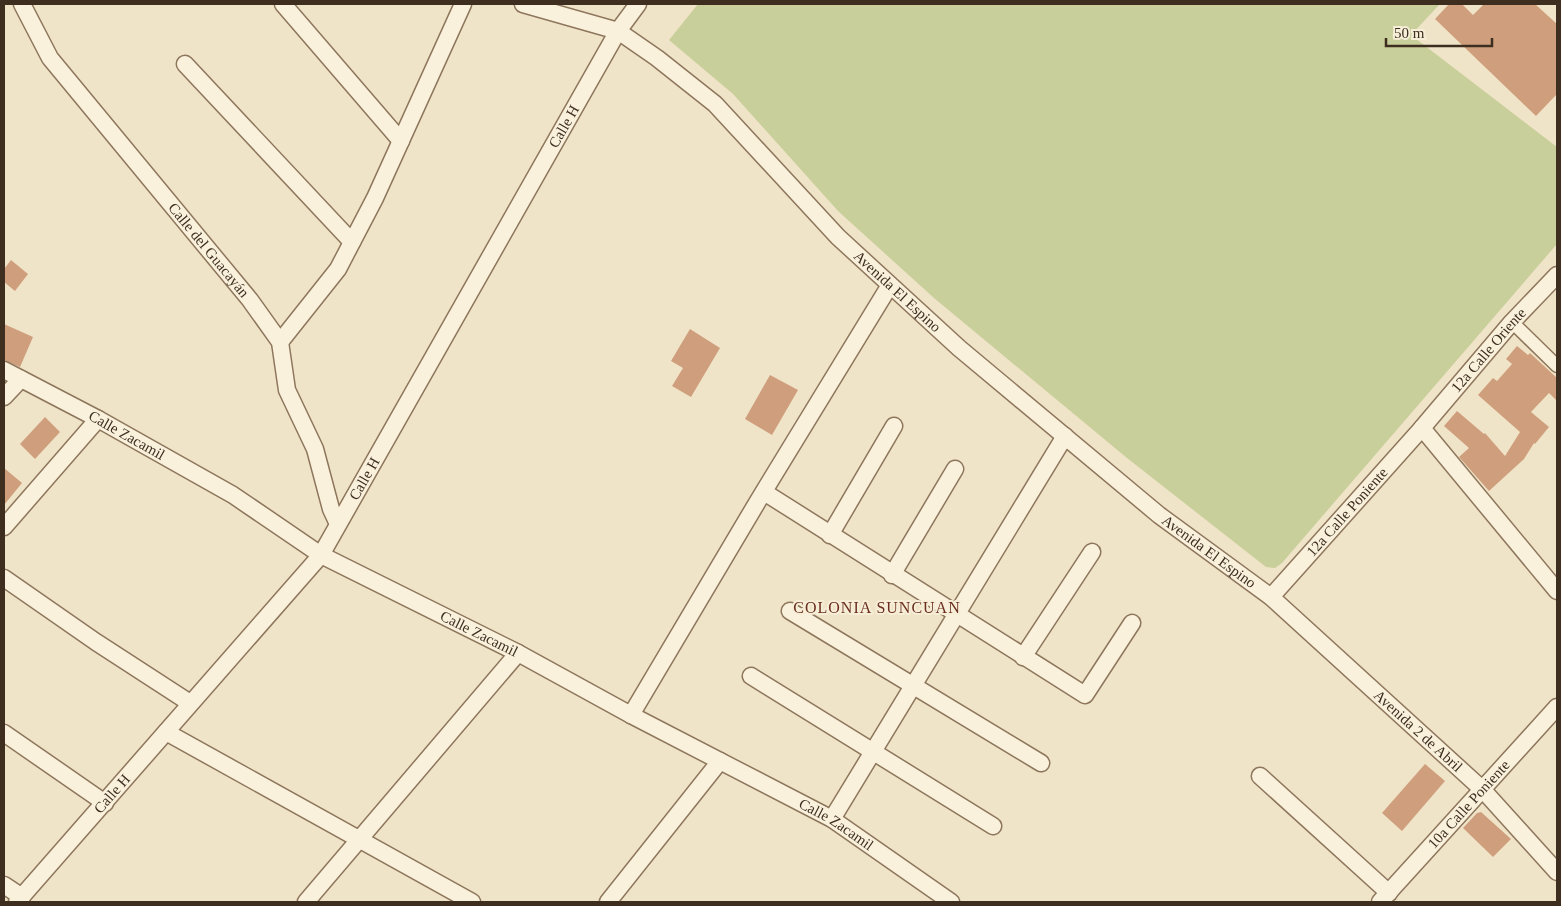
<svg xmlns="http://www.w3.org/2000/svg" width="1561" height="906" font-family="Georgia,serif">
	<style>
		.grass { fill: #c9cf9b }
		.building { fill: #cf9f7d }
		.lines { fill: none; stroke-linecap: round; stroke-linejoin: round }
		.pedestrian-casing { stroke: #8d765c; stroke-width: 15 }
		.minor-casing { stroke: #8d765c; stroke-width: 19 }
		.pedestrian { stroke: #faf1dc; stroke-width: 12 }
		.minor { stroke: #faf1dc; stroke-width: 16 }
		.labels { text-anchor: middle; stroke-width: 4; stroke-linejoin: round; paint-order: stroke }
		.street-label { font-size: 15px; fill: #3d2e20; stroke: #f7eed8 }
		.neighbourhood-label { font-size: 16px; letter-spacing: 1px; fill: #6b2e1e; stroke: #f7eed8 }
	</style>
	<rect width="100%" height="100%" fill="#f0e4c8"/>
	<path class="grass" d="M698 4H1440L1411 35 1557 147V244L1282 563 1275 568 1266 567 1127 458 934 298 838 211 733 94 669 40Z"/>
	<g class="building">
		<path d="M1449 4H1462L1473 15 1484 4H1535L1557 24V94L1536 116 1435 19Z"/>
		<path d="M11 260 28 274 15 291 4 282V269Z"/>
		<path d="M4 324 33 337 20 367 4 360Z"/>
		<path d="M690 329 720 348 691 397 672 386 683 368 671 361Z"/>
		<path d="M1517 346 1528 355 1530 353 1557 378V401L1549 393 1531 412 1549 427 1535 444 1534 443 1524 459 1489 491 1459 457 1469 448 1444 426 1457 411 1484 434 1485 433 1505 456 1520 432 1478 395 1493 378 1497 381 1512 364 1506 359Z"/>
		<path d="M770 375 798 390 772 435 745 419Z"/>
		<path d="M45 417 60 432 35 459 20 444Z"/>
		<path d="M4 468 22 483 4 505Z"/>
		<path d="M1425 764 1445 781 1402 831 1382 813Z"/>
		<path d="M1481 812 1511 839 1493 857 1463 828 1477 813Z"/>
	</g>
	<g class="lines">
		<g class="pedestrian-casing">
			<path id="pedestrian" d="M1512 322 1557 366"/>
		</g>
		<g class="minor-casing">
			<g id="minor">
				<path id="s1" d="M22 4 50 58 250 300 280 342 287 390 315 449 331 509 338 524"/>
				<path d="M283 4 401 141"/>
				<path id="s2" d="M523 4 618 31 657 58 715 104 838 237 959 348 1159 515 1271 597 1483 790 1557 872"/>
				<path d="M185 64 352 242"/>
				<path d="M280 342 338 269 375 198 463 4"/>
				<path id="s3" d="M4 370 98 419 233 495 321 555 518 653 631 715 832 819 951 902"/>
				<path d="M4 397 21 379"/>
				<path d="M1422 428 1557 591"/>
				<path d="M764 492 1085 695 1132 623"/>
				<path d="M4 527 98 419"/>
				<path d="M830 535 894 426"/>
				<path d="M892 575 955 469"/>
				<path d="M4 578 96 642 190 703"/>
				<path id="s4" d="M1271 597 1422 428 1512 322 1557 275"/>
				<path d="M790 611 1041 763"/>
				<path d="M1023 657 1092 552"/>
				<path d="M751 676 993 826"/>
				<path d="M631 715 758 501 890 285"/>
				<path d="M166 732 472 902"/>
				<path d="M4 733 105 803"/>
				<path d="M1260 776 1389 893"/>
				<path d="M832 819 1065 436"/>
				<path d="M4 885 22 897"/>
				<path id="s5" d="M17 902 321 555 618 31 638 4"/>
				<path d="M306 902 518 653"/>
				<path d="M608 902 720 761"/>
				<path id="s6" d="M1380 902 1557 707"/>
			</g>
		</g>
		<use href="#pedestrian" class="pedestrian"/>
		<use href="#minor" class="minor"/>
	</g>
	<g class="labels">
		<g class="street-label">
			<text dy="5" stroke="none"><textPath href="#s5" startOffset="954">Calle H</textPath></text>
			<text dy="5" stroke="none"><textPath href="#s1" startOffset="310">Calle del Guacayán</textPath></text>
			<text dy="5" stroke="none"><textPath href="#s2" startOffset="482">Avenida El Espino</textPath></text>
			<text dy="5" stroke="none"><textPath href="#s4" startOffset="329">12a Calle Oriente</textPath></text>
			<text dy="5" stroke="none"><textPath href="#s3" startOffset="139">Calle Zacamil</textPath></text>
			<text dy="5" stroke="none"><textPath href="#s5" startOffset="549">Calle H</textPath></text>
			<text dy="5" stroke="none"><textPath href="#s4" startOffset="114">12a Calle Poniente</textPath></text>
			<text dy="5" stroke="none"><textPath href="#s2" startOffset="888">Avenida El Espino</textPath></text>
			<text dy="5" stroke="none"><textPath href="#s3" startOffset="544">Calle Zacamil</textPath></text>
			<text dy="5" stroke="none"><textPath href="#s2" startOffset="1164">Avenida 2 de Abril</textPath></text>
			<text dy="5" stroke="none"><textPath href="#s5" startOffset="144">Calle H</textPath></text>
			<text dy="5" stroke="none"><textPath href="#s6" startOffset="132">10a Calle Poniente</textPath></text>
			<text dy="5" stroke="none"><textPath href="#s3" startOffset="949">Calle Zacamil</textPath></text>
		</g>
		<g class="neighbourhood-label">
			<text x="877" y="613">COLONIA SUNCUAN</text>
		</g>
	</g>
	<rect width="1561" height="906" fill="none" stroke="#3d2e20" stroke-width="10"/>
	<path d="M1386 38v8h106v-8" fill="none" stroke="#3d2e20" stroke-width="2.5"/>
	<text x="1394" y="38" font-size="15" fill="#3d2e20" stroke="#f7eed8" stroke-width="4" paint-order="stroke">50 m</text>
</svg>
